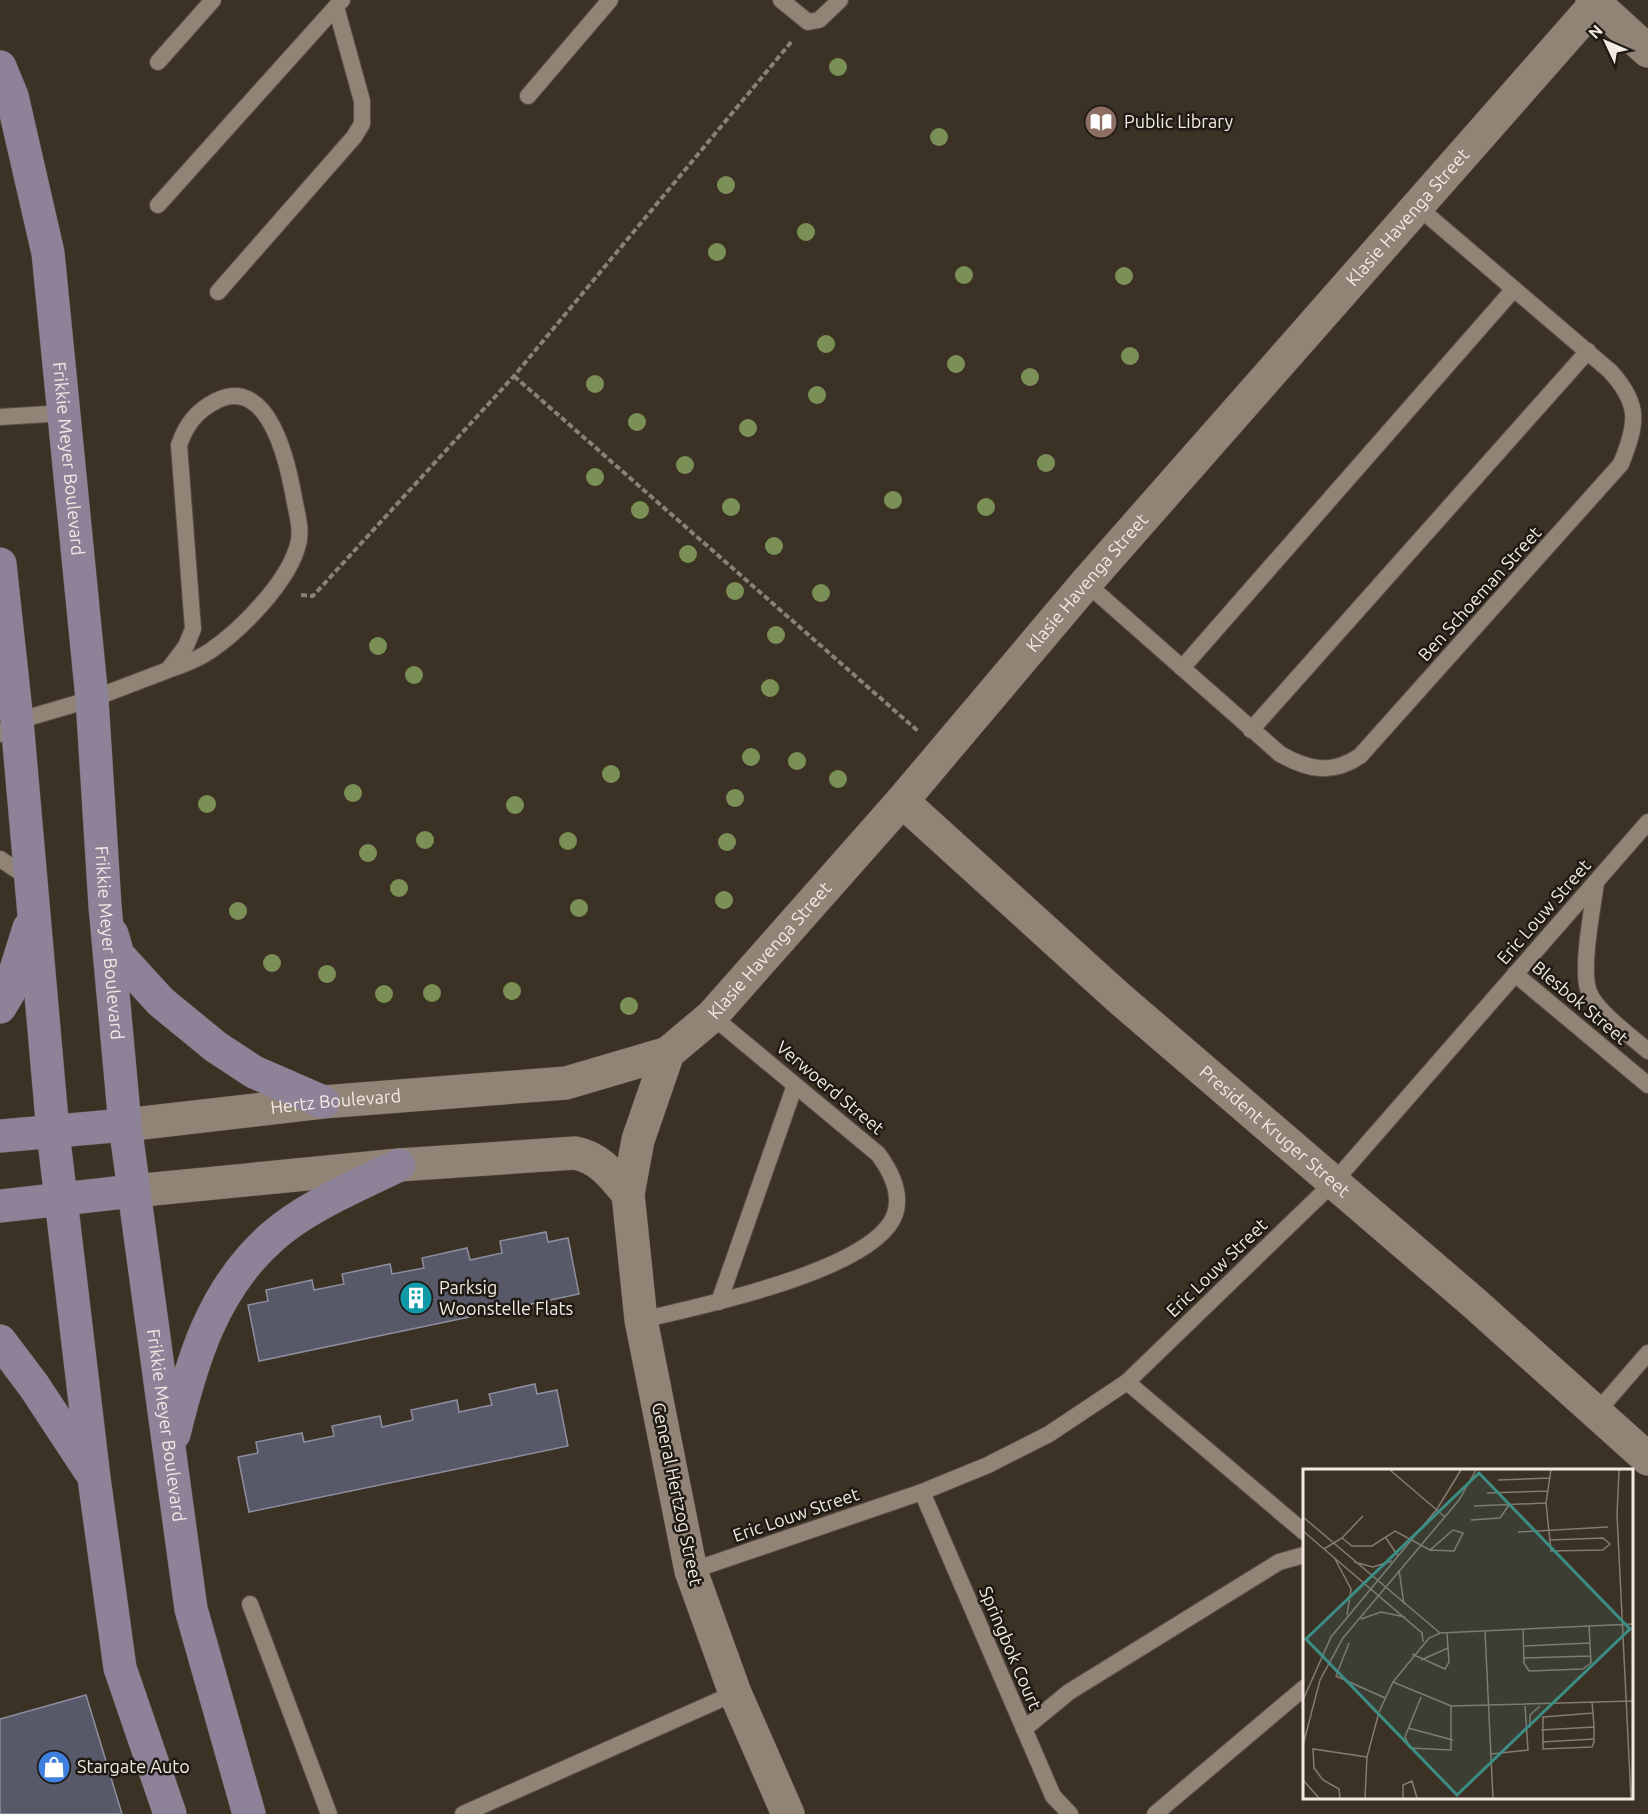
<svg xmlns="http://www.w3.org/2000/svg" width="1648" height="1814" font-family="Ubuntu,sans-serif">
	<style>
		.building { fill: #575868; stroke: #8d8e9f; stroke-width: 1.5 }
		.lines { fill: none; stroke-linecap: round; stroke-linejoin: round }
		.lane-casing { stroke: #594f45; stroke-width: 18 }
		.street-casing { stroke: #594f45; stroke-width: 34 }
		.secondary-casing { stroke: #594f45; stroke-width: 34 }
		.path { stroke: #8a8076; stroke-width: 4; stroke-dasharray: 6 3; stroke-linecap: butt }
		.lane { stroke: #918476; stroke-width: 16 }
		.street { stroke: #918476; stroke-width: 33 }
		.secondary { stroke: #8e8299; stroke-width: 33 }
		.tree { fill: #7a9056 }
		.labels { text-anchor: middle; stroke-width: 5; stroke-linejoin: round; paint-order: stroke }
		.poi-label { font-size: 18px; fill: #f2eae3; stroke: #1f1a14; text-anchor: start }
		.street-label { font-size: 18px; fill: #f2eae3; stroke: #1f1a14 }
		.inset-road { fill: none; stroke: #857b71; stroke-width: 1.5 }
		.view { fill: #3c8d85; fill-opacity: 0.15; stroke: #3c8d85; stroke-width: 3 }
		.inset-edge { fill: none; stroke: #f2eae3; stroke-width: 3 }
	</style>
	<rect width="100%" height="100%" fill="#3c3125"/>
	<g class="building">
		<path d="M546 1232 548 1242 568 1238 579 1294 259 1361 248 1305 268 1301 266 1290 312 1280 314 1290 344 1284 342 1274 390 1264 392 1274 424 1268 422 1258 467 1248 470 1260 502 1253 500 1241Z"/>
		<path d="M535 1384 537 1394 557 1390 568 1446 249 1512 238 1457 258 1453 256 1442 302 1433 304 1442 334 1436 332 1426 380 1416 382 1427 413 1420 411 1410 457 1400 459 1412 492 1405 489 1394Z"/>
		<path d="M86 1695 122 1814H0V1719Z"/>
	</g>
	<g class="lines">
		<g class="lane-casing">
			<g id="lane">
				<path d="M781 0 808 22 819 20 840 0"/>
				<path d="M158 62 213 0"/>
				<path d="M528 96 610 0"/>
				<path d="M158 205 342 0"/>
				<path d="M218 292 354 137 362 124V101L336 7"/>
				<path d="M0 417 64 413"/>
				<path d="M1086 583 1280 754C1308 770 1332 775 1360 756L1621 464C1637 423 1641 405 1610 371L1418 207"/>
				<path d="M1182 668 1514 289"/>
				<path d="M1251 730 1588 351"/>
				<path d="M0 734 17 721 92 699 168 670 186 646 193 629 179 445C186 425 196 411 216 401 269 374 288 464 294 498 297 515 303 531 297 548 286 584 241 630 210 651 197 660 183 665 168 670"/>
				<path d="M0 859 32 880"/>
				<path d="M1596 882C1593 907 1580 970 1589 992 1596 1011 1632 1037 1648 1051"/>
				<path d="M1515 974 1648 1085"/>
				<path d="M719 1302 795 1085"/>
				<path d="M641 1320C696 1307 875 1271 895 1214 902 1192 890 1170 878 1154L712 1016"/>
				<path d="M1127 1382 1304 1532"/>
				<path d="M1596 1413 1648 1353"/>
				<path d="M922 1492 1053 1796 1070 1814"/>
				<path d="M691 1571 922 1492 988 1465 1049 1434 1127 1382 1333 1183 1648 822"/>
				<path d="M250 1604 329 1814"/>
				<path d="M1024 1729 1069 1692 1279 1562 1304 1555"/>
				<path d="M463 1814 735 1693"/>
				<path d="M1155 1814 1304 1688"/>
			</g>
		</g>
		<g class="street-casing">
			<g id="street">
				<path d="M1592 0 1648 51"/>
				<path id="s1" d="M902 801 1119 998 1473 1302 1648 1459"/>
				<path id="s2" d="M125 1125 323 1102 566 1083 668 1053"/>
				<path d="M133 1191 399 1165 575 1153C600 1158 612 1175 628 1194"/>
				<path id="s3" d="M788 1814 735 1693 691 1571 641 1320 628 1194 638 1140 668 1053 712 1016 902 801 1086 583 1599 0"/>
			</g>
		</g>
		<g class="secondary-casing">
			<g id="secondary">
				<path id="s4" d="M0 67 12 96 48 253 92 699 105 906 125 1125 191 1609 249 1814"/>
				<path d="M0 564 17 721 53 1132 94 1478 120 1668 170 1814"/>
				<path d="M112 934 118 955 161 1002 216 1047 254 1072 323 1102"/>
				<path d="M0 1007 9 992 29 928"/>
				<path d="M0 1136 125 1125"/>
				<path d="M0 1206 133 1191"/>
				<path d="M0 1341 34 1386 90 1471"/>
				<path d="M174 1434C192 1360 213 1289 272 1237 307 1206 357 1186 399 1165"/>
			</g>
		</g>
		<g class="path">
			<path d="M514 376 919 732"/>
			<path d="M301 595 313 596 514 376 792 41"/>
		</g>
		<use href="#lane" class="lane"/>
		<use href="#street" class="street"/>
		<use href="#secondary" class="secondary"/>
	</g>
	<g class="tree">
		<circle cx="838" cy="67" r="9"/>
		<circle cx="939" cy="137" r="9"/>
		<circle cx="726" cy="185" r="9"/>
		<circle cx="806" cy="232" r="9"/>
		<circle cx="717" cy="252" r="9"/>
		<circle cx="964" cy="275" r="9"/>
		<circle cx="1124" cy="276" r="9"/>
		<circle cx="826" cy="344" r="9"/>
		<circle cx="1130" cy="356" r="9"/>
		<circle cx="956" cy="364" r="9"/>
		<circle cx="1030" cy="377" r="9"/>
		<circle cx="595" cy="384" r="9"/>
		<circle cx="817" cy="395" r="9"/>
		<circle cx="637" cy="422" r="9"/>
		<circle cx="748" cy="428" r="9"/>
		<circle cx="1046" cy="463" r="9"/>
		<circle cx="685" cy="465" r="9"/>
		<circle cx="595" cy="477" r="9"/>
		<circle cx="893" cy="500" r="9"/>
		<circle cx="731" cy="507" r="9"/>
		<circle cx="986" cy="507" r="9"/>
		<circle cx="640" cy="510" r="9"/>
		<circle cx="774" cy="546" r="9"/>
		<circle cx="688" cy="554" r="9"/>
		<circle cx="735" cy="591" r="9"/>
		<circle cx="821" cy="593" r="9"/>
		<circle cx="776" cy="635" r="9"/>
		<circle cx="378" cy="646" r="9"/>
		<circle cx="414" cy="675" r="9"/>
		<circle cx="770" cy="688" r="9"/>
		<circle cx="751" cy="757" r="9"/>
		<circle cx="797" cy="761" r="9"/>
		<circle cx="611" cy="774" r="9"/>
		<circle cx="838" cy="779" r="9"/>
		<circle cx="353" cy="793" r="9"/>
		<circle cx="735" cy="798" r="9"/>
		<circle cx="207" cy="804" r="9"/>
		<circle cx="515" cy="805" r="9"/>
		<circle cx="425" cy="840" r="9"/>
		<circle cx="568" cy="841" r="9"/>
		<circle cx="727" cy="842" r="9"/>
		<circle cx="368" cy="853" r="9"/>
		<circle cx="399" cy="888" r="9"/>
		<circle cx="724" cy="900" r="9"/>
		<circle cx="579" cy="908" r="9"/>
		<circle cx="238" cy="911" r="9"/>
		<circle cx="272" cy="963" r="9"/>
		<circle cx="327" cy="974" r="9"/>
		<circle cx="512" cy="991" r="9"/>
		<circle cx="432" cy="993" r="9"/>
		<circle cx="384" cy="994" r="9"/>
		<circle cx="629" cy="1006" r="9"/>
	</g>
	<defs>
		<g id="library-disc" transform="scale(1.725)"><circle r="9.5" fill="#8d6e63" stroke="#1f1a14"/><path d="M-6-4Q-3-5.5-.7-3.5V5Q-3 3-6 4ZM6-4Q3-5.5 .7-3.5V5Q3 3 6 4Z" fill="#fff"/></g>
		<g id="building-disc" transform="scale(1.725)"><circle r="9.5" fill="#0f9aa8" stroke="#1f1a14"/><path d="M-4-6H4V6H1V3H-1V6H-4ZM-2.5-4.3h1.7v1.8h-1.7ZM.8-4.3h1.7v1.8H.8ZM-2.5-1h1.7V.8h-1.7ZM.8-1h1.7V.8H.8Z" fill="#fff"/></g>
		<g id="shop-disc" transform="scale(1.725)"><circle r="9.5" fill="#3f7fe0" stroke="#1f1a14"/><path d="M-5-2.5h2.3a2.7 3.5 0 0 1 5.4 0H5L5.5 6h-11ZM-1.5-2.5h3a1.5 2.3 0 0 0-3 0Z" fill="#fff"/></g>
	</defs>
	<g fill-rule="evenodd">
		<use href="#library-disc" x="1101" y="122"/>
		<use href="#building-disc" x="416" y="1298"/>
		<use href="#shop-disc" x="54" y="1767"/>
	</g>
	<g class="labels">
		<g class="poi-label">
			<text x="1124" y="128">Public Library</text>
			<text x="439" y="1294">Parksig<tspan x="439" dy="21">Woonstelle Flats</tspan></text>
			<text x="77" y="1773">Stargate Auto</text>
		</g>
		<g class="street-label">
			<text dy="6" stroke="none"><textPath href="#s3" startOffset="1908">Klasie Havenga Street</textPath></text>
			<text dy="6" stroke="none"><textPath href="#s4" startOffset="399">Frikkie Meyer Boulevard</textPath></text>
			<text dy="6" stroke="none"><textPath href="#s3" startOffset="1422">Klasie Havenga Street</textPath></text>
			<text transform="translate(1480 594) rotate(-48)" y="6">Ben Schoeman Street</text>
			<text transform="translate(1544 912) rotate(-49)" y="6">Eric Louw Street</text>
			<text dy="6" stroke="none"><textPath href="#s4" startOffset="885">Frikkie Meyer Boulevard</textPath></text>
			<text dy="6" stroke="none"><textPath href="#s3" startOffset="936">Klasie Havenga Street</textPath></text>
			<text transform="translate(1580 1003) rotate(40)" y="6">Blesbok Street</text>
			<text transform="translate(830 1088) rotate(40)" y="6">Verwoerd Street</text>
			<text dy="6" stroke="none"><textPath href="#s2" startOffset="212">Hertz Boulevard</textPath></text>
			<text dy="6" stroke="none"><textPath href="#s1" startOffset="498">President Kruger Street</textPath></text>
			<text transform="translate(1217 1268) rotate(-44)" y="6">Eric Louw Street</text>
			<text dy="6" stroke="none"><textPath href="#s4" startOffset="1371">Frikkie Meyer Boulevard</textPath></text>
			<text transform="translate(677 1494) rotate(78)" y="6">General Hertzog Street</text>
			<text transform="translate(796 1515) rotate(-19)" y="6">Eric Louw Street</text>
			<text transform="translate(1010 1648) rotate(67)" y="6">Springbok Court</text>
		</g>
	</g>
	<g transform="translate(1303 1469)">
		<rect width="330" height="330" fill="#3c3125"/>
		<path class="inset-road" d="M87 1 142 48M316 1 314 46 328 329M195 11 247 9M184 24 245 22M171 37 243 34M0 48 137 164M168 51 197 49 206 36M0 62 119 164 120 173M215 63 305 58M39 69 49 77H69L92 62 127 81 150 61 160 64 151 82 127 81M83 69 95 87M247 71 300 69 307 75 300 81 248 82 243 34 248 1M21 80 39 69 60 47M32 90 48 120 44 146M51 93 70 98 89 92M96 101 101 135M58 150 78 143 102 148M220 160 221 194 226 202 280 200 288 194 286 157M182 163 190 329M46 174 33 207 82 229M220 177 287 174M109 185 142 200 146 193 144 164M221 189 288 187M118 191 145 179M90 213 148 237 330 232M118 228 102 268 107 279 148 281V237M0 231 28 168 134 40 158 1M289 233 290 244 291 258V273L289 278 240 280V248L290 244M227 258V246L237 237M105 259 150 271M238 261 291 258M239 273 291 270M0 276 17 211 40 169 156 31 173 1M188 285 225 281 222 237M0 311 16 329M37 329 36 320 20 311 11 299 10 280 64 288M62 329 64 288 76 243 90 213 126 169 137 164 330 155M100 329V316L109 312 114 329"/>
		<path class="view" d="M176 4 327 160 154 326 3 170Z"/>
		<rect width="330" height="330" class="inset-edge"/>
	</g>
	<g transform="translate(1606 42) rotate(314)" stroke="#1f1a14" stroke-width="4.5" paint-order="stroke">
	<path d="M0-4.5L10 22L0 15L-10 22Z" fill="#f2eae3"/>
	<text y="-9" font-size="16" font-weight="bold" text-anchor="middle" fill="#f2eae3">N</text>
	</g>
</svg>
